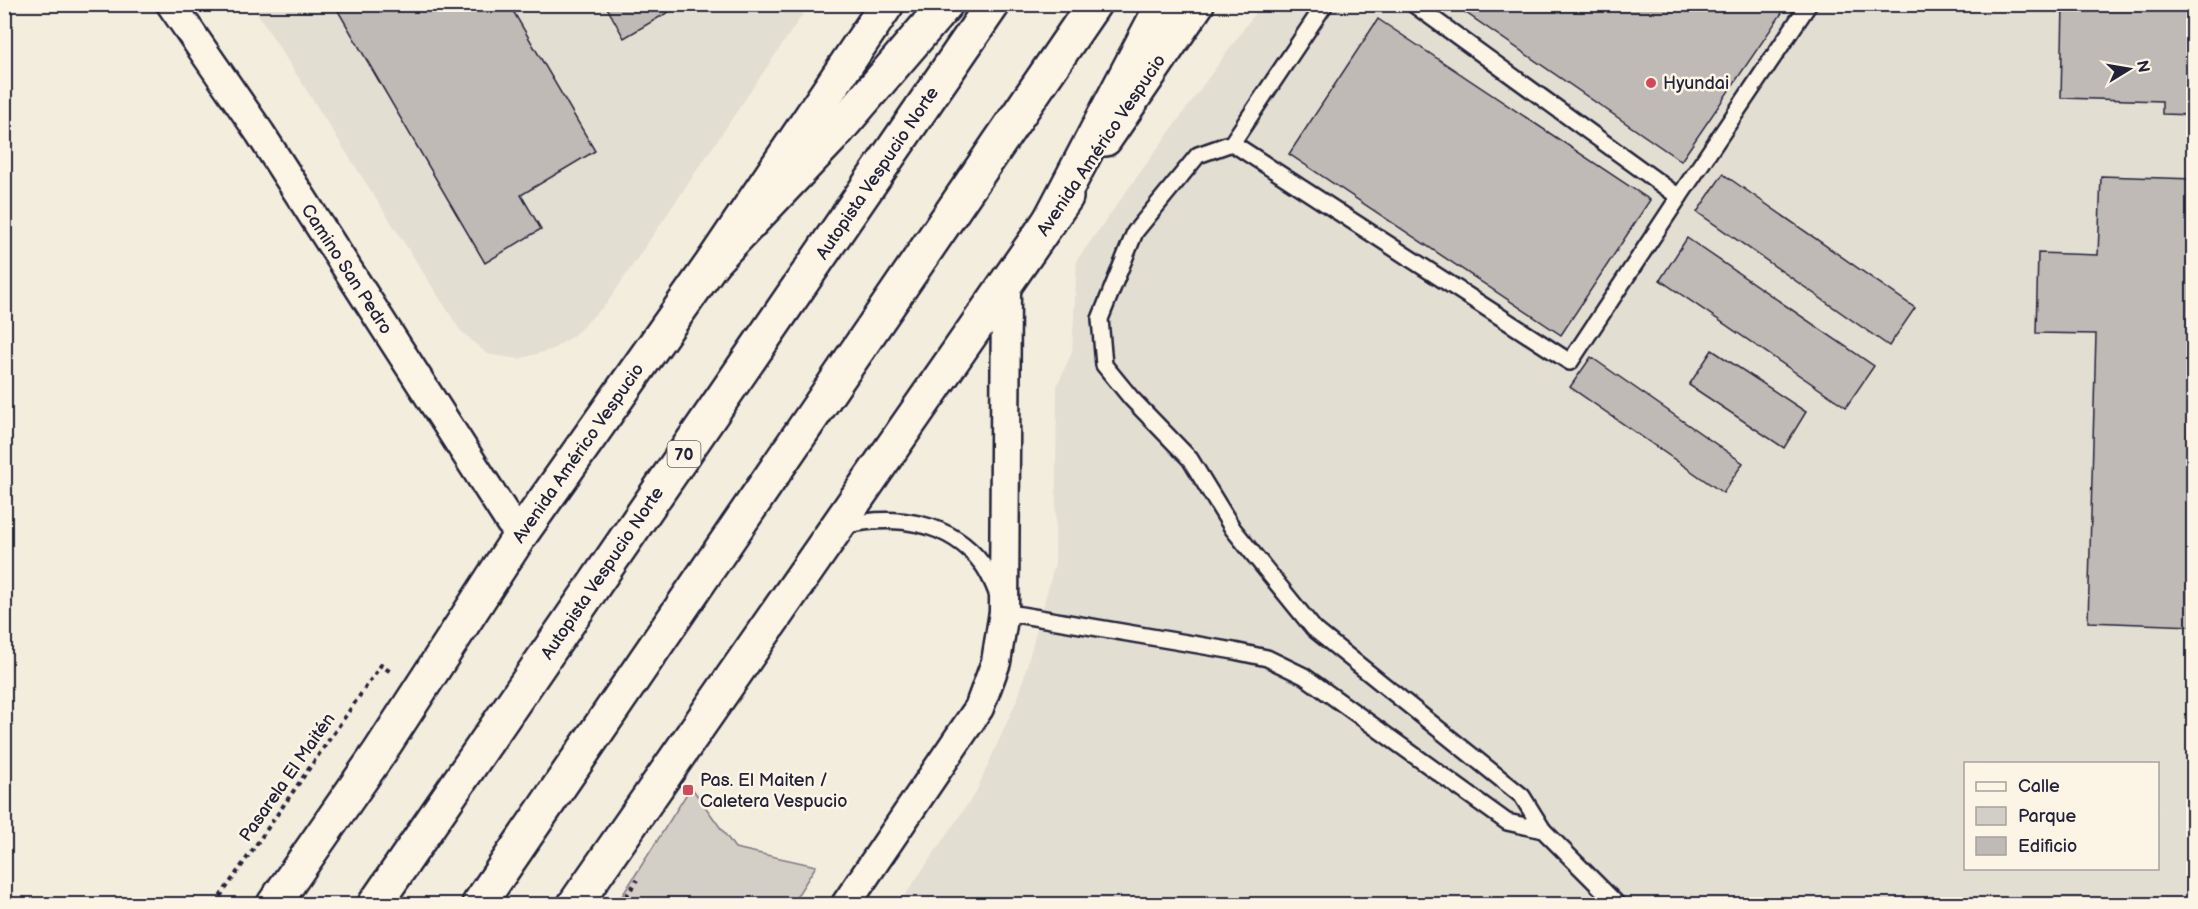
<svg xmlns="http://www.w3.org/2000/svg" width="2198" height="909" font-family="'Balsamiq Sans',sans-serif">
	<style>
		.built { fill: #e3ded2; fill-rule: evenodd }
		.green { fill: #d4cfc6; stroke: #7b7880; stroke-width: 1.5 }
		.building { fill: #bfbab6; stroke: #22223b; stroke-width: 1.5 }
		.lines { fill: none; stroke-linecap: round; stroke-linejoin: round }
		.lane-casing { stroke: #22223b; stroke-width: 20 }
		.street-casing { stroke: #22223b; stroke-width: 33 }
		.secondary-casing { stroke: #22223b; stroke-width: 38 }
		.highway-casing { stroke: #22223b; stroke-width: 38 }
		.path { stroke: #22223b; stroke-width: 4; stroke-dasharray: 4.5 4.5; stroke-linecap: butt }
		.lane { stroke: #fcf5e5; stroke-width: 15 }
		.street { stroke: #fcf5e5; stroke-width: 28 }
		.secondary { stroke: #fcf5e5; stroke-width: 33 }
		.highway { stroke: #fcf5e5; stroke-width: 33 }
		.poi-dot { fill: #d1495b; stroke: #fcf5e5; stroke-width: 2 }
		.labels { text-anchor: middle; stroke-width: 5; stroke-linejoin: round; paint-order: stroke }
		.shield { fill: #fcf5e5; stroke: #63616e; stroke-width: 1.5 }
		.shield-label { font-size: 16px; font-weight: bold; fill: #22223b }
		.poi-label { font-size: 18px; fill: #22223b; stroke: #fcf5e5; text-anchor: start }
		.street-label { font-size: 18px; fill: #22223b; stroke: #fcf5e5 }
	</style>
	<rect width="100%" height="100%" fill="#f3edde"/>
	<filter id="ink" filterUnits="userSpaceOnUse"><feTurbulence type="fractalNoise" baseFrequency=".0167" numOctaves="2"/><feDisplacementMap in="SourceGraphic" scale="12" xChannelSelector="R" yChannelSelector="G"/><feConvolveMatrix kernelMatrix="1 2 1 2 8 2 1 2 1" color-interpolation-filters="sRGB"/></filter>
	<g filter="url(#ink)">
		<g class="built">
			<path d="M252 5H809L607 303 574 335 553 349 519 359 487 354 460 330Z"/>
			<path d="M1261 5H2193V904H899L976 792 1019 695 1055 563 1057 386 1072 352 1077 260ZM1966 764H2158V868H1966Z"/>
		</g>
		<path class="green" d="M691 787 735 848 816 866 792 904H617Z"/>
		<g class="building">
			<path d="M334 4H509L595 151 521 195 541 229 485 263Z"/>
			<path d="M605 4H682L624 38Z"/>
			<path d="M1453 4H1788L1681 161Z"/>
			<path d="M2063 4H2194V115L2162 114V101L2061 98Z"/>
			<path d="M1378 19 1650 200 1561 335 1289 154Z"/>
			<path d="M1723 174 1915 308 1889 346 1697 212Z"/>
			<path d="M2101 176 2194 179V626L2088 622 2096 334 2036 333 2038 253 2098 255Z"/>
			<path d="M1687 238 1874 366 1846 407 1660 280Z"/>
			<path d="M1712 350 1806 412 1784 448 1689 385Z"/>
			<path d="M1591 357 1743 463 1723 493 1570 387Z"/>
		</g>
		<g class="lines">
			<g class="lane-casing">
				<g id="lane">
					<path d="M1325 4 1232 143 1198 155 1135 232 1100 319 1104 365 1131 398 1190 459 1233 529 1314 629 1522 796 1543 830"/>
					<path d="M1413 4 1679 197 1809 4"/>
					<path d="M1232 143 1570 362 1679 197"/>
					<path d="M843 526C893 514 950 520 983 565 993 579 998 596 1004 612L1234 651 1267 658 1304 676 1507 822 1543 830 1617 904"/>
				</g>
			</g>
			<g class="street-casing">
				<g id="street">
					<path d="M171 4 260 133 510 522 521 534"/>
					<path d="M846 904 979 708 996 662 1004 612 1006 287"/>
				</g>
			</g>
			<g class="secondary-casing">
				<g id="secondary">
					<path d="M1105 139 1197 4"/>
					<path d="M274 904 379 753 521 534 713 262 887 4"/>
					<path d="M575 904 1066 197"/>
				</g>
			</g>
			<g class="highway-casing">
				<g id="highway">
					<path d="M1049 222 1163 4"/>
					<path d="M713 262 831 138 946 4"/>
					<path d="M375 904 993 4"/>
					<path d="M479 904 1094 4"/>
				</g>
			</g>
			<g class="path">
				<path d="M215 904 381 665 392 673"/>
				<path d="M621 904 637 880"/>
			</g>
			<use href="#lane" class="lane"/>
			<use href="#street" class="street"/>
			<use href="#secondary" class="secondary"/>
			<use href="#highway" class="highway"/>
		</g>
	</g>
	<g class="poi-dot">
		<circle cx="1651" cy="83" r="6"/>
		<rect x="682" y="784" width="12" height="12" rx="3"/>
	</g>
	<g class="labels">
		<rect class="shield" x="667.5" y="441" width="33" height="26" rx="4.5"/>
		<g class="shield-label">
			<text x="684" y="460">70</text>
		</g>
		<g class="poi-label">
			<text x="1663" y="89">Hyundai</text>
			<text x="700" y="786">Pas. El Maiten /<tspan x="700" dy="21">Caletera Vespucio</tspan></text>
		</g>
		<g class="street-label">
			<text transform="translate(1101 145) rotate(-56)" y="6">Avenida Américo Vespucio</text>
			<text transform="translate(877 173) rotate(-56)" y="6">Autopista Vespucio Norte</text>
			<text transform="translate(347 269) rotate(57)" y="6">Camino San Pedro</text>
			<text transform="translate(578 453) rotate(-55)" y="6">Avenida Américo Vespucio</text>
			<text transform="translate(602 573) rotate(-56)" y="6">Autopista Vespucio Norte</text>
			<text transform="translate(287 777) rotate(-55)" y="6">Pasarela El Maitén</text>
		</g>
	</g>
	<rect width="2198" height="909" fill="none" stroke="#fcf5e5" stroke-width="24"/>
	<rect x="12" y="12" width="2174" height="885" fill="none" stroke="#22223b" stroke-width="2" filter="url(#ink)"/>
	<rect x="1964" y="762" width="195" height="108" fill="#fcf5e5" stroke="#a5a1a1" stroke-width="1.5"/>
	<rect x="1976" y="782" width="30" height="9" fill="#fcf5e5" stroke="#a5a1a1" stroke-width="1.5"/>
	<text x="2018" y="792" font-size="18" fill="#22223b">Calle</text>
	<rect x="1976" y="807" width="30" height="18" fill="#d4cfc6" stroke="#a5a1a1" stroke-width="1.5"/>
	<text x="2018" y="822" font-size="18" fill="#22223b">Parque</text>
	<rect x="1976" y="837" width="30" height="18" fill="#bfbab6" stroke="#a5a1a1" stroke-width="1.5"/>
	<text x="2018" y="852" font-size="18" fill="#22223b">Edificio</text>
	<g transform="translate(2129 69) rotate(79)" stroke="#fcf5e5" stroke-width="4.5" paint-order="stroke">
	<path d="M0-4.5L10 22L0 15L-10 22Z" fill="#22223b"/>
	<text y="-9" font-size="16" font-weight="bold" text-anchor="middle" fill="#22223b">N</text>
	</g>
</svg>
